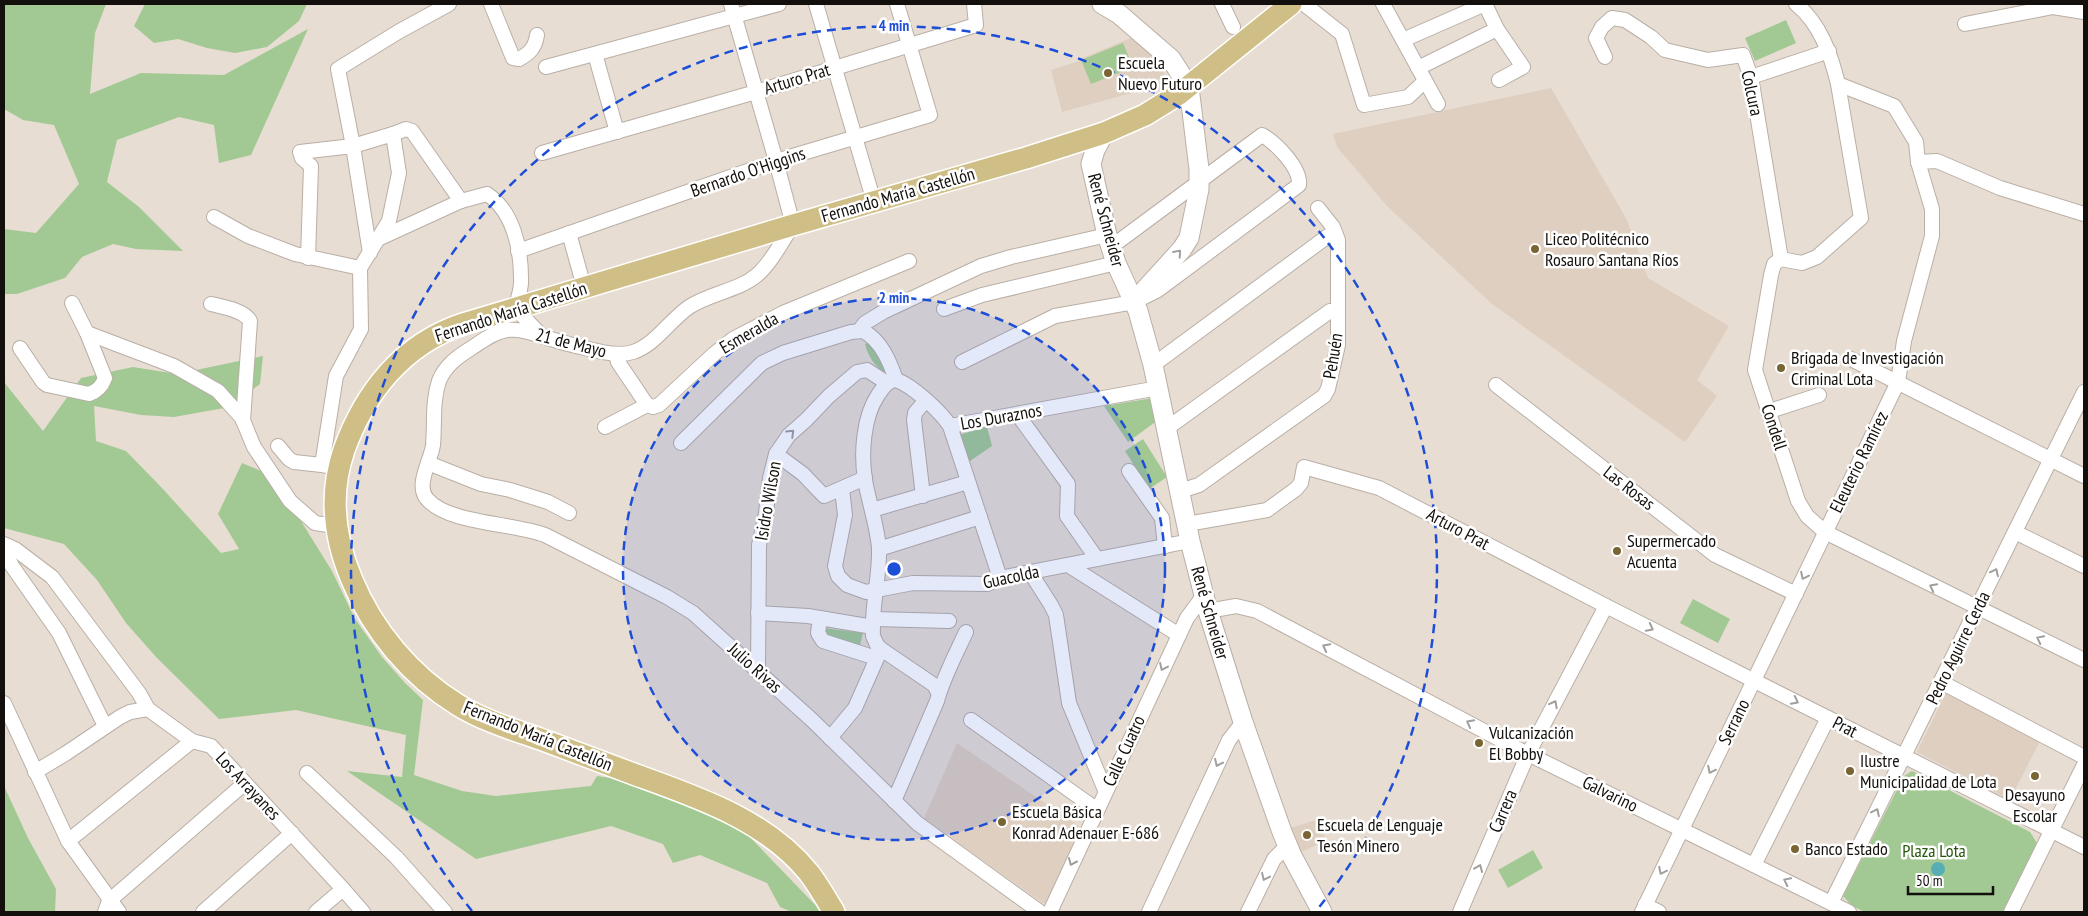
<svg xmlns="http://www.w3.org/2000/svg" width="2088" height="916" font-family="'PT Sans Narrow',sans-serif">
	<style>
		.built { fill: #dfcfc0 }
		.green { fill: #a2c993 }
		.water { fill: #57afb5 }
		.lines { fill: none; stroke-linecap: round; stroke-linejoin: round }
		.street-casing { stroke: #b9afa6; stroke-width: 16 }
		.secondary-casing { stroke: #b9afa6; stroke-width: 21 }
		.primary-casing { stroke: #fff; stroke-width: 24 }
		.street { stroke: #fff; stroke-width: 14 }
		.secondary { stroke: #fff; stroke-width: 19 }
		.primary { stroke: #cfbf86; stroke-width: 21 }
		.oneway { stroke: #a19f9e }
		.ring { fill: none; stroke: #1d4ed8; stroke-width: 2.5; stroke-dasharray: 9 6 }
		.poi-dot { fill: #796433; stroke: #fff; stroke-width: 2 }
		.labels { text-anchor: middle; stroke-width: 5; stroke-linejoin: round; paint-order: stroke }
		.poi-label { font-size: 18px; fill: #130f0c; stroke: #fff; text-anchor: start }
		.street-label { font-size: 18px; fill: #130f0c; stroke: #fff }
		.park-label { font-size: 18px; fill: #26560b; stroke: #fff }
		.centre { fill: #1d4ed8; stroke: #fff; stroke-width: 2.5 }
		.ring-label { font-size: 15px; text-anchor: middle; font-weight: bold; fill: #1d4ed8; stroke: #fff; stroke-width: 5; stroke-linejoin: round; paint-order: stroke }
	</style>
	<rect width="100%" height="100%" fill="#e7ddd3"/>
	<g class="built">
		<path d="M1133 37 1164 63V76L1139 91 1062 112 1051 70 1079 61 1085 57Z"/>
		<path d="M1551 88 1627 220 1648 278 1729 326 1697 380 1717 396 1685 442 1492 304 1387 206 1337 147 1333 134Z"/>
		<path d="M1948 689 2042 737 2010 800 1917 752Z"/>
		<path d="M957 743 1080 827 1047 904 1043 903 924 818Z"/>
		<path d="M1316 820 1327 840 1297 854 1287 829Z"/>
	</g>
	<g class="green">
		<path d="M4 4H106L95 33 90 94 141 73 224 75 308 29 251 155 219 163 214 125 179 117 117 140 107 182 139 207 183 251 136 249 113 244 82 257 65 278 17 294H4V229L36 233 79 184 54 125 23 120 4 109Z"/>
		<path d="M145 4H307L299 21 267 47 235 53 207 48 178 39 154 43 134 26Z"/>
		<path d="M1786 20 1796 43 1755 61 1745 38Z"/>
		<path d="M1123 43 1133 67 1091 84 1081 60Z"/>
		<path d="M870 342 888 371 886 374C875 366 868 357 865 344Z"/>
		<path d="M263 356 260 384 230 407 174 417 141 415 94 406 96 441 126 451 162 488 221 553 239 549 218 514 242 463 273 476 332 571 355 619 382 657 405 683 423 700 414 775 462 791 496 796 591 786 597 776 610 778 693 808 742 829 822 912H792L780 907 767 883 700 855 673 863 663 844 611 826 476 859 347 771 402 777 406 735 296 710 219 719 157 658 126 623 97 580 64 544 4 528V382L43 431 81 378 133 367 177 374Z"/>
		<path d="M1153 398 1158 420 1128 442 1104 406Z"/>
		<path d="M987 427 992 446 967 463 959 435Z"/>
		<path d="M1143 439 1167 477 1149 489 1125 451Z"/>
		<path d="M1693 599 1730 619 1718 643 1680 623Z"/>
		<path d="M824 628 863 633 859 649 823 638Z"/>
		<path d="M1912 771 2030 832 2037 843 2003 912H1865L1852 906 1843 896 1904 776Z"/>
		<path d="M4 786 28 838 56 889 55 912H4Z"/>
		<path d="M1533 850 1543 868 1508 888 1498 870Z"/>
	</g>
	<circle class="water" cx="1938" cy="869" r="7"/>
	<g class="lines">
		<g class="street-casing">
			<g id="street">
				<path d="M491 4 513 58 519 59C530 53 535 48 537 35"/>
				<path d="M731 4 776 161 793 225C782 241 772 262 757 275 738 291 710 293 689 307 670 320 655 345 633 352 623 355 612 354 602 352 586 348 570 345 554 340 539 336 523 328 507 330 493 332 481 342 470 349 457 357 445 366 439 381 432 402 435 423 433 445 431 461 415 485 427 499 448 524 514 523 545 535L667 597 693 613 812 720 917 823 1040 912"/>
				<path d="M816 4 874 202"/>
				<path d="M1222 4 1233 27"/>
				<path d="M1304 4 1342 34 1364 105 1408 97 1425 81"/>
				<path d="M1383 4 1438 104"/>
				<path d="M1965 24 2053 7 2084 12"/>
				<path d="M1403 40 1485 4 1497 29 1523 67 1499 80"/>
				<path d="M595 54 617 132"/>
				<path d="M1605 57 1596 38 1602 27 1612 18 1625 20 1651 37 1665 50 1708 60 1743 55 1751 77 1781 259"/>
				<path d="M546 67 779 4"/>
				<path d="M1418 68 1497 29"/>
				<path d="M1751 77 1829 51"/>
				<path d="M1838 84 1861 218 1817 257 1802 263 1781 259 1774 264 1771 275 1755 370 1798 501 1807 516 1825 532 2084 660"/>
				<path d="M393 134 406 129 412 131 461 201"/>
				<path d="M542 153 756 92 976 25 974 4"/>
				<path d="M1918 162 1937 161 2000 188 2084 214"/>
				<path d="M214 217 248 236 295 254 360 268"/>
				<path d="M569 233 584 287"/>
				<path d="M378 239 461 201 487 194C513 211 521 248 521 278 522 288 518 299 515 308L540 334"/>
				<path d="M518 251 776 161 930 115 897 4"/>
				<path d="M308 258 311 166 302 158 300 152 353 146 370 253"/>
				<path d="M211 304C223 307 244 310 250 321L243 421"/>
				<path d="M944 309 982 295 1116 263"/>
				<path d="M859 331 865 323 883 312 981 266 1011 257 1107 235"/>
				<path d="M87 333 174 366 218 391 242 418 254 447 290 501 315 523 335 526"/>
				<path d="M20 348 43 382 47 385 89 394C98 391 102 386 105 378L87 333 72 303"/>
				<path d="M616 354 618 362 647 405"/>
				<path d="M1851 359 2084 476"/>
				<path d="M962 362 1055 316 1134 302 1158 290 1299 185C1301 168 1276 143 1262 135L1111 247"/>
				<path d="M1153 365 1328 236"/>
				<path d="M895 380C886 382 883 388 878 395 863 417 861 454 865 480 869 503 877 525 879 548 880 577 871 607 873 636L877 645 881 649 934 685 938 692"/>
				<path d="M896 380C912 385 941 412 950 426L1000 578"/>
				<path d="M1496 385 1715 555 1796 594"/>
				<path d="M1770 411 1819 395"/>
				<path d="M1018 415 1068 484 1067 516 1097 559"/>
				<path d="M950 426 1158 388"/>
				<path d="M605 427 647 405 653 407 659 405 714 354 733 339 783 313 909 261"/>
				<path d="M1166 429 1330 311"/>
				<path d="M681 443 762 363 783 353 851 332 863 331C881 340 890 362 896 380"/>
				<path d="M278 446 289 459 294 462 322 465"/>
				<path d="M776 454 803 474 824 496 865 478"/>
				<path d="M428 463 481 484 510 490 548 502 569 513"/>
				<path d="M339 468 322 465 336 376 361 329 360 268 389 221 399 173 393 134 353 146 338 69 398 32 449 4"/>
				<path d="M1129 471 1162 518 1165 546"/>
				<path d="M842 489 845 515 835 566 838 576 847 585 866 592 913 583 987 584 1000 578 1190 541"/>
				<path d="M1180 491 1199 485 1324 396 1328 389 1338 345V240L1333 227 1318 208"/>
				<path d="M923 496 914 420 915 413 925 401"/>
				<path d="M872 510 968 482"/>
				<path d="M1187 524 1267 510 1296 489 1301 483 1304 467 1379 488 1606 606 2084 847"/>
				<path d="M2015 532 2084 566"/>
				<path d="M4 544 15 549 52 577 139 693 148 709 192 741 211 746 343 889 363 912"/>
				<path d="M879 549 980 517"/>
				<path d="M4 550 12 566 59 633 105 726"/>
				<path d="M1068 565 1179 635"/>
				<path d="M1030 572 1051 605 1056 615 1069 703 1105 790"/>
				<path d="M1208 611 1236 606 1257 611 1520 750 1849 912"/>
				<path d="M758 613 808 616 873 627"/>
				<path d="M820 618 818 633 823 641 876 658"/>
				<path d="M874 619 949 621"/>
				<path d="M758 670 759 545 766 513 770 478 776 454 789 435 806 420 829 396 857 372 867 370 887 383"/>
				<path d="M1941 682 2084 757"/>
				<path d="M4 703 68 841 119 912"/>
				<path d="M971 720 1096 809"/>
				<path d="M830 738 855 708 881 649"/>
				<path d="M35 772 65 754 120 717 130 712 148 709"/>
				<path d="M307 773 396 857 445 912"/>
				<path d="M894 801 937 701C943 678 956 654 966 632"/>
				<path d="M68 841 192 741"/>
				<path d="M1754 865 1828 718"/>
				<path d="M1831 903 2084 392"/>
				<path d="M1645 905 1659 912"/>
				<path d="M105 912 109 901 245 783"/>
				<path d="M203 912 292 833"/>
				<path d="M316 912 343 889"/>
				<path d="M1050 912 1187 618 1204 595"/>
				<path d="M1149 912 1229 740 1243 722"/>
				<path d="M1248 912 1274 859 1287 846"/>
				<path d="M1460 912 1528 754 1606 606"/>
				<path d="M1642 912 1898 382 1904 341 1932 236V209L1918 162 1916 142 1894 106 1838 84C1831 55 1820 23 1796 4"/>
				<path d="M2011 912 2084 765"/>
			</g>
		</g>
		<g class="secondary-casing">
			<g id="secondary">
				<path d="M1102 4 1119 14 1171 59 1189 87 1199 169V189L1189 238 1182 249 1134 302"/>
				<path d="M1104 133 1095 150 1091 164 1107 235 1116 263 1138 311 1153 365 1190 541 1208 611 1243 722 1282 832 1292 856 1322 912"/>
			</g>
		</g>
		<g class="primary-casing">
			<path id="primary" d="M834 912C826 899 819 886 809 873 767 821 700 798 639 776 607 764 575 752 543 740 515 730 484 721 458 705 411 676 373 631 352 580 334 538 329 494 344 450 365 392 403 344 463 324L793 225 1026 158 1104 133 1145 115 1179 94 1291 4"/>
		</g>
		<use href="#street" class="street"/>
		<use href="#secondary" class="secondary"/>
		<use href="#primary" class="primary"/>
	</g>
	<defs><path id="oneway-chevron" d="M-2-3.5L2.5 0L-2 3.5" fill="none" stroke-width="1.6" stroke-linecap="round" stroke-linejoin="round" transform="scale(1.25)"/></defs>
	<g class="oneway">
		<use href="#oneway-chevron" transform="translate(1178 253) rotate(-49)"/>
		<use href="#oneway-chevron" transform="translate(791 433) rotate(-44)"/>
		<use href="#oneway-chevron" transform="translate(1995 572) rotate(-64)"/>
		<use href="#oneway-chevron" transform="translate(1804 576) rotate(116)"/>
		<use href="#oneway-chevron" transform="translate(1933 587) rotate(-153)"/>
		<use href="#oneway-chevron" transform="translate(1650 628) rotate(27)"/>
		<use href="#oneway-chevron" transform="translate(2040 639) rotate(-154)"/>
		<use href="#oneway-chevron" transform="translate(1326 647) rotate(-152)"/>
		<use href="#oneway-chevron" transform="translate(1163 667) rotate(115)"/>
		<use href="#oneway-chevron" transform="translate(1795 701) rotate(27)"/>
		<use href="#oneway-chevron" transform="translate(1554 704) rotate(-62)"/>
		<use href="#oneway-chevron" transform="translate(1470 723) rotate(-152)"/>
		<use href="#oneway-chevron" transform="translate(1218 763) rotate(115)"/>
		<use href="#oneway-chevron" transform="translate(1711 770) rotate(116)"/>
		<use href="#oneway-chevron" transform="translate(1876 812) rotate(-64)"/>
		<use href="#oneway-chevron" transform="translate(1072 862) rotate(114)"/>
		<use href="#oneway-chevron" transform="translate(1479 868) rotate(-67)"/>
		<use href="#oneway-chevron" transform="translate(1662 871) rotate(116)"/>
		<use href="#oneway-chevron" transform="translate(1265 877) rotate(115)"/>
		<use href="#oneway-chevron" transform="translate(1787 881) rotate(-154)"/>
	</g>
	<circle cx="894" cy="569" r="271" fill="#1d4ed8" fill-opacity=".12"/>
	<g class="ring">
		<circle cx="894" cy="569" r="271"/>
		<path d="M472 911A543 543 0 1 1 1316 911"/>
	</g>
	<g class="poi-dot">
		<circle cx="1108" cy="73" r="5"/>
		<circle cx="1535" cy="249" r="5"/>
		<circle cx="1781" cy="368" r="5"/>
		<circle cx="1617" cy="551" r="5"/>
		<circle cx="1479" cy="743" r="5"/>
		<circle cx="1850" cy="771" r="5"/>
		<circle cx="2035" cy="776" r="5"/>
		<circle cx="1002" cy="822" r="5"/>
		<circle cx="1307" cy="835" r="5"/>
		<circle cx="1795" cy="849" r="5"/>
	</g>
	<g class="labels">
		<g class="poi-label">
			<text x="1118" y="69">Escuela<tspan x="1118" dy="21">Nuevo Futuro</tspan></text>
			<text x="1545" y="245">Liceo Politécnico<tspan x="1545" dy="21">Rosauro Santana Ríos</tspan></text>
			<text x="1791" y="364">Brigada de Investigación<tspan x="1791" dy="21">Criminal Lota</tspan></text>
			<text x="1627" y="547">Supermercado<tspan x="1627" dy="21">Acuenta</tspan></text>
			<text x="1489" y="739">Vulcanización<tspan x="1489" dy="21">El Bobby</tspan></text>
			<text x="1860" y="767">Ilustre<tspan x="1860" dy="21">Municipalidad de Lota</tspan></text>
			<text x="2035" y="801" text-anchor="middle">Desayuno<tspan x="2035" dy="21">Escolar</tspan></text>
			<text x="1012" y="818">Escuela Básica<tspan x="1012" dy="21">Konrad Adenauer E-686</tspan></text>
			<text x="1317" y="831">Escuela de Lenguaje<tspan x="1317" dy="21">Tesón Minero</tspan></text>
			<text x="1805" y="855">Banco Estado</text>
		</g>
		<g class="street-label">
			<text transform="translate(797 79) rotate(-17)" y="6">Arturo Prat</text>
			<text transform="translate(1752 93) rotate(78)" y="6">Colcura</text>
			<text transform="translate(748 172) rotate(-19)" y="6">Bernardo O'Higgins</text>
			<text transform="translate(898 195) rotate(-16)" y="6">Fernando María Castellón</text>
			<text transform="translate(1106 220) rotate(75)" y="6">René Schneider</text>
			<text transform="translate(511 312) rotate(-18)" y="6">Fernando María Castellón</text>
			<text transform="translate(749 333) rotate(-30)" y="6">Esmeralda</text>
			<text transform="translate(571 343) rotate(14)" y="6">21 de Mayo</text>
			<text transform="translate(1333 356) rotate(-81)" y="6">Pehuén</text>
			<text transform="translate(1001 417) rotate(-10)" y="6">Los Duraznos</text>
			<text transform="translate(1774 427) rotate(72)" y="6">Condell</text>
			<text transform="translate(1859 462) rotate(-64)" y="6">Eleuterio Ramírez</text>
			<text transform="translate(1629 488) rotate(38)" y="6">Las Rosas</text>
			<text transform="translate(768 501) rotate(-80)" y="6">Isidro Wilson</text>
			<text transform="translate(1458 529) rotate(28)" y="6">Arturo Prat</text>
			<text transform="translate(1011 577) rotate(-12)" y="6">Guacolda</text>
			<text transform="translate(1210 613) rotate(74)" y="6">René Schneider</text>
			<text transform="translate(1958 648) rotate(-64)" y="6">Pedro Aguirre Cerda</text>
			<text transform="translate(755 668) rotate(42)" y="6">Julio Rivas</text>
			<text transform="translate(1734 722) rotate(-64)" y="6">Serrano</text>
			<text transform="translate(1845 727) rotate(27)" y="6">Prat</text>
			<text transform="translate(538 736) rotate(22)" y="6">Fernando María Castellón</text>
			<text transform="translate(1124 751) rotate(-65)" y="6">Calle Cuatro</text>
			<text transform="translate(248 786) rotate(47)" y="6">Los Arrayanes</text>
			<text transform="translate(1610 794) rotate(26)" y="6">Galvarino</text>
			<text transform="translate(1503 811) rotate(-67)" y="6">Carrera</text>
		</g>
		<g class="park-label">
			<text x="1934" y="857">Plaza Lota</text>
		</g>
	</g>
	<circle cx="894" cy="569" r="8" class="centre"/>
	<g class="ring-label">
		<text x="894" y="31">4 min</text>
		<text x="894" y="303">2 min</text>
	</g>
	<rect width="2088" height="916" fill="none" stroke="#130f0c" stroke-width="10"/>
	<path d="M1908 886v8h85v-8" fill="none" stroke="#130f0c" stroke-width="2.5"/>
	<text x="1916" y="886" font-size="15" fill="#130f0c" stroke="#ffffff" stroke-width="4" paint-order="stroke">50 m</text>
</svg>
